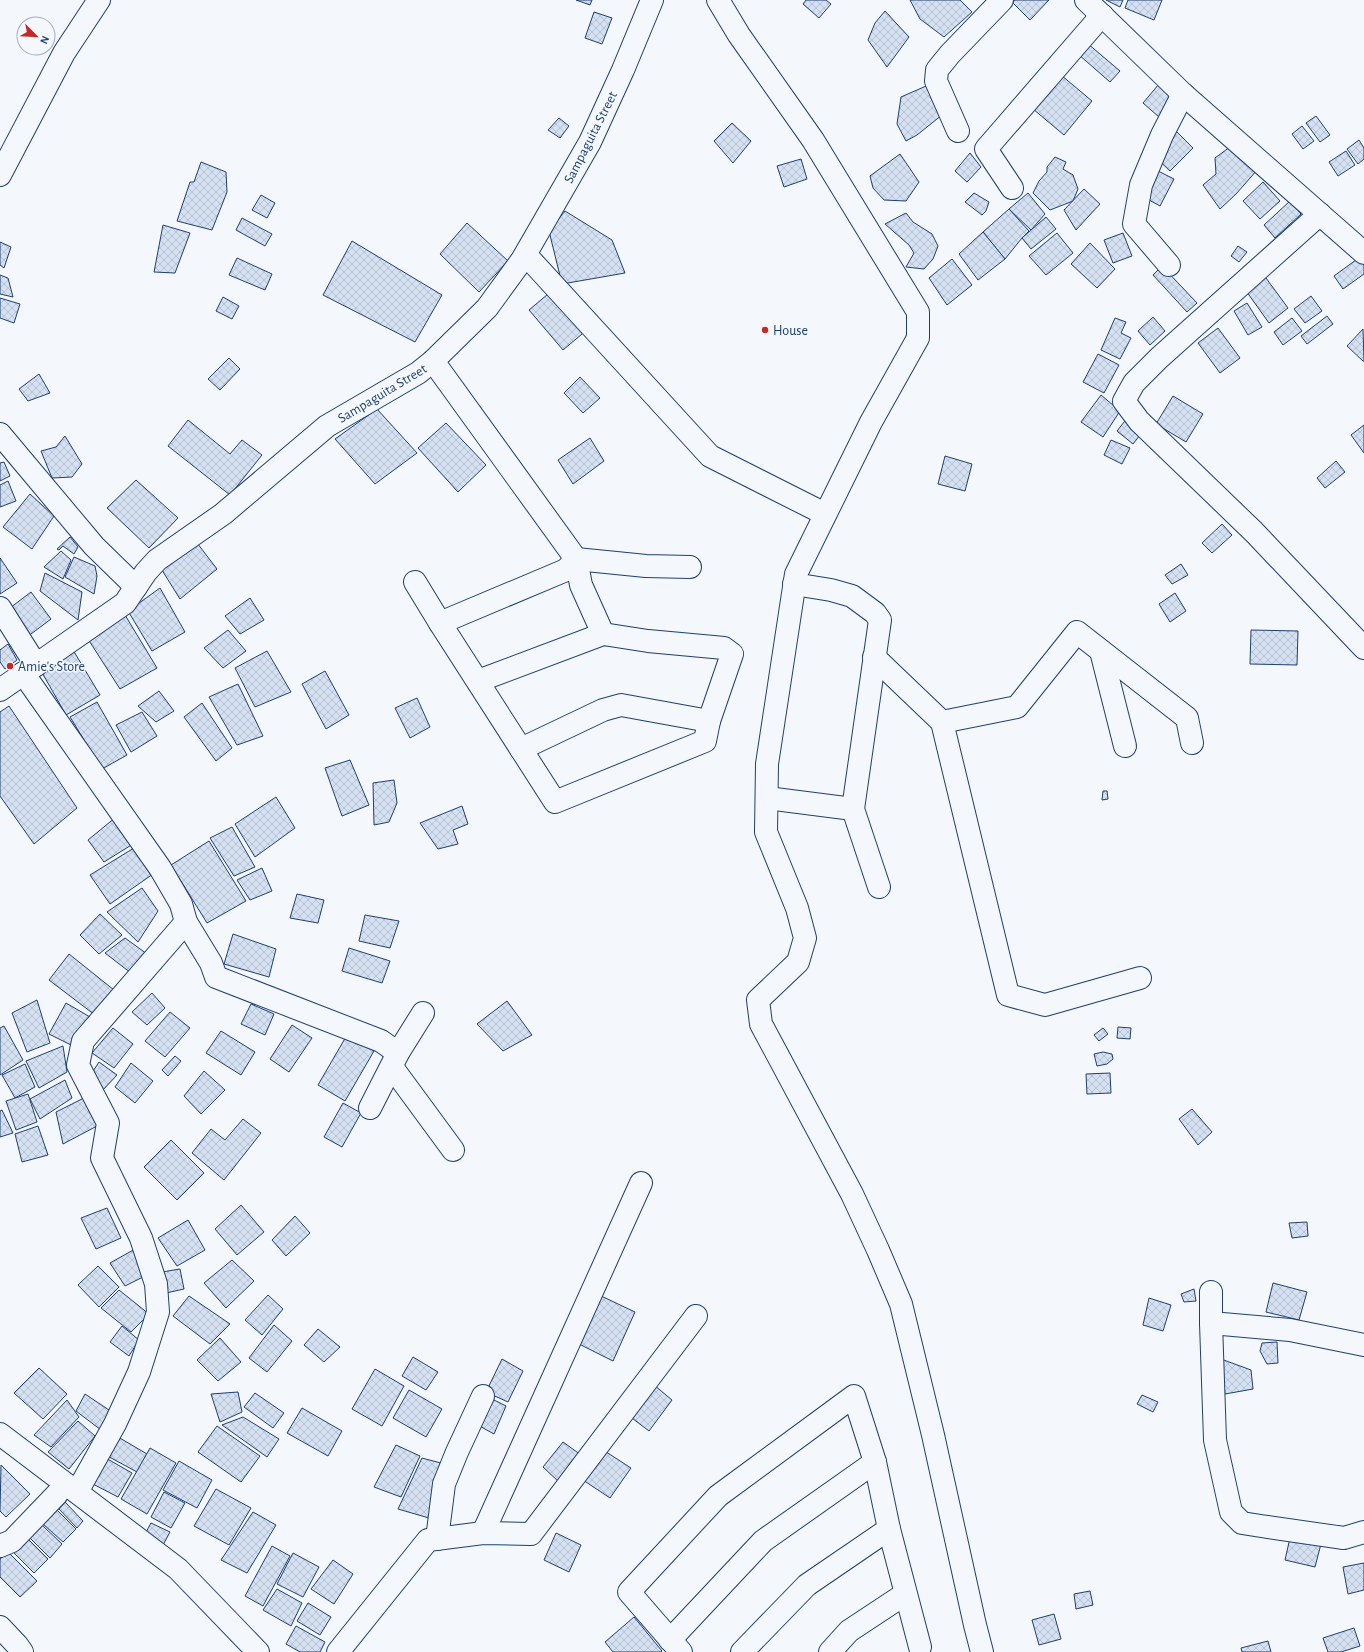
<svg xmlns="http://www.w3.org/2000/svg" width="1364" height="1652" font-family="'Alegreya Sans',sans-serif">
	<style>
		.building { fill: url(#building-cross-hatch); stroke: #1d3f73 }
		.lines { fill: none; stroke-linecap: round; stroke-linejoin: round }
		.minor-casing { stroke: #1d3f73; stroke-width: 24 }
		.minor { stroke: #f4f7fb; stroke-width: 22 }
		.poi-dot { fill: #c62828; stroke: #f4f7fb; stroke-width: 1.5 }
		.labels { text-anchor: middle; stroke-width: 3; stroke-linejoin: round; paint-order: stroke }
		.street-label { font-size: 14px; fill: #1d3f73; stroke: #f4f7fb }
		.poi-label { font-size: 14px; fill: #1d3f73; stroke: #f4f7fb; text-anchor: start }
	</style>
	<defs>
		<pattern id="building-cross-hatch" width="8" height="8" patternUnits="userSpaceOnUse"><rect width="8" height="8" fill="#d5e0f0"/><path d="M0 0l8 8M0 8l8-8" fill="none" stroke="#b6c1d1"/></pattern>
	</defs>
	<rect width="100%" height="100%" fill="#f4f7fb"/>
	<g class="building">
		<path d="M576 0H592L590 5Z"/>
		<path d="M806 0H826L831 4 819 18 803 4Z"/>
		<path d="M910 0H960L972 12 944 37 920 19Z"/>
		<path d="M1015 0H1049L1030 20 1012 2Z"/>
		<path d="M1106 0H1123L1120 7Z"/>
		<path d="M1128 0H1162L1154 20 1125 8Z"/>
		<path d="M885 11 909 37 887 67 868 40 875 23Z"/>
		<path d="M594 12 612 18 602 44 585 38Z"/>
		<path d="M1087 43 1120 71 1110 82 1078 54Z"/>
		<path d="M1061 75 1092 101 1064 135 1033 109Z"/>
		<path d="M933 83 947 111 917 135 906 141 897 124 901 97Z"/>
		<path d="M1159 84 1176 98 1159 117 1143 103Z"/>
		<path d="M1316 116 1330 135 1320 142 1306 123Z"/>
		<path d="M559 118 569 126 560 138 548 130Z"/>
		<path d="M732 123 751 141 733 163 714 141Z"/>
		<path d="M1302 126 1314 141 1303 149 1292 134Z"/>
		<path d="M1174 129 1193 148 1170 171 1151 153Z"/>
		<path d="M1359 140 1364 148V159L1358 164 1347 149Z"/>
		<path d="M1234 144 1258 169 1236 194 1220 209 1203 185 1216 174 1215 158Z"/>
		<path d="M1346 151 1355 165 1338 176 1329 162Z"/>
		<path d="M970 153 981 167 967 182 955 171Z"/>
		<path d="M900 154 919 182 906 201 884 200 873 188 870 176Z"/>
		<path d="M1055 157 1066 162 1063 169 1073 175 1078 189 1073 201 1050 210 1033 193 1039 181 1047 172V167Z"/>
		<path d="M801 159 807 179 784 187 777 166Z"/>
		<path d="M201 162 226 172 227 192 212 230 177 221 190 182H194Z"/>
		<path d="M1154 169 1174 179 1160 206 1140 195Z"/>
		<path d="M1263 182 1280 201 1260 219 1243 201Z"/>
		<path d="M1084 189 1100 204 1076 230 1064 210Z"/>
		<path d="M974 193 989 202 986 211 982 215 965 202Z"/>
		<path d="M1028 193 1045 214 1031 230 1009 209Z"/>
		<path d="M261 195 275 203 267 218 252 210Z"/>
		<path d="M1290 201 1301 214 1275 238 1264 225Z"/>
		<path d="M1009 209 1029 231 1022 238 1005 259 983 232Z"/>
		<path d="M565 211 612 240 625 273 562 284 549 231Z"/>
		<path d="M906 213 913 222 932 234 938 246 933 259 924 269 906 267 914 253 909 245 885 224Z"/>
		<path d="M1046 217 1056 229 1031 249 1022 238Z"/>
		<path d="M242 218 272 234 265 246 236 230Z"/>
		<path d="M467 223 508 261 479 292 440 254Z"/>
		<path d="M163 225 190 233 175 273 154 272Z"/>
		<path d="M983 232 1005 259 978 280 959 254Z"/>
		<path d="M1057 233 1073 253 1046 275 1029 256Z"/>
		<path d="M1123 233 1132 256 1113 263 1104 240Z"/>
		<path d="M352 241 442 295 415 342 323 295Z"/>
		<path d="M0 242 11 247 4 268 0 265Z"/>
		<path d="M1090 243 1115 269 1097 288 1071 264Z"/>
		<path d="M1238 246 1247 252 1239 262 1231 256Z"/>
		<path d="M1360 257 1364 262V274L1343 289 1334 276Z"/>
		<path d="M237 258 272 274 265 290 229 275Z"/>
		<path d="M952 259 972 285 947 305 929 278Z"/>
		<path d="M1162 266 1197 303 1187 312 1153 275Z"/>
		<path d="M1263 274 1288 308 1269 323 1244 288Z"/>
		<path d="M0 275 8 278 13 297 0 294Z"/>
		<path d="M554 289 588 329 563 350 529 310Z"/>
		<path d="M1311 296 1322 311 1305 323 1294 309Z"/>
		<path d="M223 297 239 306 232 319 216 311Z"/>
		<path d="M0 298 20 304 14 323 0 318Z"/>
		<path d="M1247 303 1262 327 1248 335 1234 311Z"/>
		<path d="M1327 316 1333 324 1307 344 1301 336Z"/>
		<path d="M1153 317 1165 331 1150 345 1138 331Z"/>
		<path d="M1115 318 1126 322 1121 333 1131 338 1120 359 1101 350Z"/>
		<path d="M1292 318 1302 331 1283 345 1274 332Z"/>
		<path d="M1218 328 1240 358 1220 373 1198 343Z"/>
		<path d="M1363 329 1364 361H1363L1347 346Z"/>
		<path d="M1098 354 1119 365 1104 393 1083 382Z"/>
		<path d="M229 358 240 369 220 390 208 379Z"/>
		<path d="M39 374 50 393 28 401 19 389Z"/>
		<path d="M580 377 600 398 583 413 564 393Z"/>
		<path d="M1101 395 1120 411 1103 437 1081 422Z"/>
		<path d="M1173 396 1203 414 1186 442 1156 424Z"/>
		<path d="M377 409 417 453 375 484 335 439Z"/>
		<path d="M1128 417 1144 430 1133 444 1117 431Z"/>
		<path d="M188 420 230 454 242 440 262 455 230 495 168 446Z"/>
		<path d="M446 423 486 465 458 492 418 448Z"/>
		<path d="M1364 425V453L1351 435Z"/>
		<path d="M65 436 82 464 72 477 52 478 41 451 56 447Z"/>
		<path d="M590 438 604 461 573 484 558 460Z"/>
		<path d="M1111 440 1130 448 1122 464 1104 455Z"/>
		<path d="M945 456 972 464 965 491 938 484Z"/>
		<path d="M1336 461 1345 472 1325 488 1317 478Z"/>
		<path d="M4 462 10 476 0 481V463Z"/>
		<path d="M136 480 178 518 149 548 107 508Z"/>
		<path d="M8 481 16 501 0 507V485Z"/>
		<path d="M30 494 54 516 32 549 3 527Z"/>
		<path d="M1222 524 1232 535 1212 553 1202 543Z"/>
		<path d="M70 537 78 547 74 554 63 546 59 550 57 549Z"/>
		<path d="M194 539 217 569 180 599 160 567Z"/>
		<path d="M61 551 71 560 63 579 44 567Z"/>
		<path d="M74 557 95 566 97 576 94 594 65 577Z"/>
		<path d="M0 558 17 583 0 594Z"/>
		<path d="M1181 564 1188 575 1172 584 1165 575Z"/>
		<path d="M45 573 82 592 78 620 40 591Z"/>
		<path d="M160 588 185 632 152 651 128 611Z"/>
		<path d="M31 592 51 619 27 637 10 608Z"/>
		<path d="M1175 593 1186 611 1170 622 1159 604Z"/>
		<path d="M250 598 264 620 240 634 225 616Z"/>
		<path d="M125 615 157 668 120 689 88 639Z"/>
		<path d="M228 630 246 651 223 668 204 648Z"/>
		<path d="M1251 630 1298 631 1297 665 1250 664Z"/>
		<path d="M8 644 17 660 5 669 0 662V650Z"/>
		<path d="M73 650 100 695 66 715 40 669Z"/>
		<path d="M267 651 291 692 255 707 235 668Z"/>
		<path d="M325 671 349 715 326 729 302 684Z"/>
		<path d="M238 684 263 736 237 745 209 697Z"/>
		<path d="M159 691 174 711 156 722 138 706Z"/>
		<path d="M417 698 430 727 410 738 395 708Z"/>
		<path d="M97 702 127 755 102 769 70 717Z"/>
		<path d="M202 703 232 748 216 761 184 717Z"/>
		<path d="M9 706 77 808 34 844 0 796V712Z"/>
		<path d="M142 712 157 736 131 752 116 725Z"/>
		<path d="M350 760 369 805 342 816 325 768Z"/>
		<path d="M394 780 397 803 389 822 374 825 373 783Z"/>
		<path d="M1103 791H1107L1108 799 1102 800Z"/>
		<path d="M276 797 295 828 255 857 235 824Z"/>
		<path d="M462 806 468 824 453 830 458 844 438 849 420 823Z"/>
		<path d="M116 817 133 844 104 862 88 840Z"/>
		<path d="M232 827 255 867 234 876 210 838Z"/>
		<path d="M209 841 246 901 207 923 171 865Z"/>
		<path d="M134 848 153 874 110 904 90 875Z"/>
		<path d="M262 868 272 891 250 900 237 880Z"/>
		<path d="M142 888 158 911 138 942 107 912Z"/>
		<path d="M297 894 324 900 318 923 290 918Z"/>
		<path d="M100 914 122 935 99 954 80 935Z"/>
		<path d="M365 915 399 921 390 948 359 941Z"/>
		<path d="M233 934 276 949 269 977 224 964Z"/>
		<path d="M125 938 147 954 131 973 105 953Z"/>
		<path d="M349 948 390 961 382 983 342 971Z"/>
		<path d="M69 954 114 990 95 1015 49 980Z"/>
		<path d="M152 993 165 1008 147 1025 132 1012Z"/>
		<path d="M37 1000 50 1043 27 1052 12 1013Z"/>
		<path d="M507 1001 532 1035 503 1051 477 1024Z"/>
		<path d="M66 1003 90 1017 75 1047 49 1034Z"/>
		<path d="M251 1004 274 1014 265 1035 241 1024Z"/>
		<path d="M170 1012 190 1028 165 1057 145 1041Z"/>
		<path d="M292 1025 312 1038 289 1072 270 1059Z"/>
		<path d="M4 1026 23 1060 0 1075V1028Z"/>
		<path d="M1118 1027 1131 1028 1130 1039 1117 1038Z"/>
		<path d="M113 1028 133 1044 114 1068 92 1053Z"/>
		<path d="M1103 1028 1108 1034 1099 1041 1094 1035Z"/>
		<path d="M221 1031 255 1052 241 1075 206 1053Z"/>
		<path d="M347 1035 374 1051 345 1101 318 1085Z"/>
		<path d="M63 1046 67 1072 39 1088 26 1061Z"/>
		<path d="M1103 1052 1112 1054 1113 1059 1107 1064 1097 1066 1094 1054Z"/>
		<path d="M175 1056 181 1061 168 1076 162 1070Z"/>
		<path d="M99 1062 117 1075 102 1091 90 1076Z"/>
		<path d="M131 1063 153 1081 135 1103 115 1087Z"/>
		<path d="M25 1064 35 1087 15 1098 2 1075Z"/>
		<path d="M204 1071 225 1090 201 1114 184 1096Z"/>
		<path d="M1110 1073 1111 1093 1087 1094 1086 1074Z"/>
		<path d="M65 1080 72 1098 40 1119 30 1099Z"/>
		<path d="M28 1094 37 1122 16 1130 6 1101Z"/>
		<path d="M86 1097 97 1126 63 1144 56 1112Z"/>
		<path d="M343 1103 361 1113 342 1147 324 1137Z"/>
		<path d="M1192 1109 1212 1132 1198 1145 1179 1119Z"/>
		<path d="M2 1110 13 1133 0 1137V1111Z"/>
		<path d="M243 1119 261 1133 224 1180 192 1153 211 1129 225 1140Z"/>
		<path d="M38 1126 48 1155 22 1162 15 1134Z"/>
		<path d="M171 1140 204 1173 177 1200 144 1167Z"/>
		<path d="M241 1205 264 1232 237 1255 215 1229Z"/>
		<path d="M107 1208 121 1238 96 1249 81 1218Z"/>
		<path d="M295 1216 310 1233 286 1256 272 1240Z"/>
		<path d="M188 1220 205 1250 177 1266 158 1238Z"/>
		<path d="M1307 1222 1308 1236 1292 1238 1289 1223Z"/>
		<path d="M135 1249 147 1275 125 1286 110 1263Z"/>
		<path d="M232 1260 254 1281 226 1308 204 1283Z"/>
		<path d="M98 1266 119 1287 99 1307 78 1285Z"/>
		<path d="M180 1269 184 1289 166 1293 162 1272Z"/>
		<path d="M1273 1283 1307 1292 1299 1320 1266 1312Z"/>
		<path d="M1194 1289 1196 1301 1184 1302 1181 1294Z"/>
		<path d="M119 1290 149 1314 131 1332 101 1308Z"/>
		<path d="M268 1295 283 1309 262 1335 245 1320Z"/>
		<path d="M599 1295 635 1312 613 1361 577 1343Z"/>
		<path d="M189 1296 230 1324 210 1344 173 1316Z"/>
		<path d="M1149 1298 1171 1305 1163 1331 1143 1325Z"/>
		<path d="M274 1325 292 1341 267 1372 249 1358Z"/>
		<path d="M122 1326 139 1340 129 1356 110 1342Z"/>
		<path d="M318 1329 340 1347 324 1362 304 1345Z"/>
		<path d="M220 1338 241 1362 218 1381 197 1360Z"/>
		<path d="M1277 1342 1278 1363 1267 1364 1260 1351 1262 1343Z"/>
		<path d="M413 1357 438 1372 426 1390 402 1376Z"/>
		<path d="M502 1359 523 1371 508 1402 486 1392Z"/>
		<path d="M1221 1359 1251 1370 1253 1389 1225 1394Z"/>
		<path d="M39 1368 67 1394 43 1419 14 1393Z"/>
		<path d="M375 1369 404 1386 382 1426 352 1409Z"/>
		<path d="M648 1380 672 1400 649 1431 624 1412Z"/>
		<path d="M409 1390 442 1409 426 1437 393 1418Z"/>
		<path d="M238 1392 242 1412 220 1422 211 1394Z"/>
		<path d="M255 1393 284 1413 273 1428 244 1407Z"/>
		<path d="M85 1394 112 1412 101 1430 76 1411Z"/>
		<path d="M1142 1395 1158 1402 1153 1412 1137 1404Z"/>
		<path d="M486 1396 506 1406 494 1434 474 1423Z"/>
		<path d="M67 1400 79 1417 51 1447 34 1435Z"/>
		<path d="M302 1408 342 1431 328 1456 287 1433Z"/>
		<path d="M243 1417 279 1439 267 1457 222 1425Z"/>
		<path d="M78 1421 95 1436 69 1469 48 1452Z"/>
		<path d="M217 1426 260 1456 241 1482 198 1452Z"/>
		<path d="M113 1434 147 1454 137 1472 102 1453Z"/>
		<path d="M563 1442 581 1455 560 1483 543 1467Z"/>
		<path d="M396 1445 420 1456 401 1497 374 1487Z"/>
		<path d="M150 1448 176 1463 147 1514 121 1499Z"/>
		<path d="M600 1448 631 1468 610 1498 580 1478Z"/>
		<path d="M104 1457 132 1473 118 1497 89 1482Z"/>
		<path d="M422 1458 452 1466 429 1518 398 1509Z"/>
		<path d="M179 1461 212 1480 197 1508 163 1490Z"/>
		<path d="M1 1465 30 1494 6 1517 0 1511Z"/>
		<path d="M216 1489 251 1508 229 1545 194 1526Z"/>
		<path d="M164 1492 185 1503 171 1528 151 1517Z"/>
		<path d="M65 1502 83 1521 77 1528 59 1509Z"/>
		<path d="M57 1510 76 1529 63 1542 43 1524Z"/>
		<path d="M253 1512 276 1525 247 1573 221 1560Z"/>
		<path d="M151 1523 170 1532 163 1545 144 1536Z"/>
		<path d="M42 1525 62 1544 50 1558 30 1538Z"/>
		<path d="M1292 1529 1323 1536 1315 1567 1285 1560Z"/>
		<path d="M556 1533 581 1545 569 1572 544 1560Z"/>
		<path d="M27 1538 48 1559 34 1573 13 1552Z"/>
		<path d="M272 1546 290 1556 263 1606 245 1596Z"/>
		<path d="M8 1552 37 1581 20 1597 0 1577V1559Z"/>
		<path d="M293 1553 319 1567 303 1597 277 1584Z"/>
		<path d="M333 1560 353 1574 334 1604 311 1589Z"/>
		<path d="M1364 1563V1590L1348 1594 1343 1567Z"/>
		<path d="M277 1589 302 1603 291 1626 263 1610Z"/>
		<path d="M1090 1591 1093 1605 1076 1609 1074 1594Z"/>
		<path d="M308 1603 331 1617 320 1635 297 1621Z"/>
		<path d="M1054 1614 1061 1639 1039 1645 1032 1620Z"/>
		<path d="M634 1617 662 1651 661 1652H613L605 1642Z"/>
		<path d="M296 1626 325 1642 320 1652H300L286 1644Z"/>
		<path d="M1354 1628 1360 1646 1341 1652H1328L1323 1638Z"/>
		<path d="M1268 1641 1271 1652H1242L1241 1648Z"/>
	</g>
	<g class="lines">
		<g class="minor-casing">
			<g id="minor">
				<path d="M718 0 739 35 813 140 918 312V338L871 422 796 574 767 764 766 832 797 908 805 938 798 962 758 1000 761 1024 852 1194 878 1250 901 1304 933 1435 975 1625 982 1652"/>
				<path d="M1086 0 1183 94 1364 253"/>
				<path d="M958 131 936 81 937 70 950 54 1002 0"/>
				<path d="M0 175 64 53 99 0"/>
				<path d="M1012 188 986 149 1102 15"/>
				<path d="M1320 214 1159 358 1134 383 1124 401 1139 421 1254 532 1364 648"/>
				<path d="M526 255 710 456 825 514"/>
				<path d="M1169 265 1134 224 1141 185 1162 135 1183 94"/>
				<path d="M433 361 576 559 581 585 603 634"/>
				<path d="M0 434 94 546 136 587"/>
				<path d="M415 582 440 623 555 802 705 741 709 721 732 654 724 648 648 641 603 634 478 681"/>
				<path d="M794 584 831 590 852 596 875 613 880 620 853 809 879 887"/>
				<path d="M0 608 36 665"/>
				<path d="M440 623 566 570 576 559 646 566 690 567"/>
				<path d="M1101 651 1125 746"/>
				<path d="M874 657 942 722 1008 995 1045 1005 1140 978"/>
				<path d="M23 673 160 868 181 904 186 922 83 1041 78 1065 108 1123 102 1158 141 1238 156 1284 158 1312 139 1372 115 1424 77 1492"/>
				<path d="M0 690 125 603 146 572 157 560 223 514 327 426 418 373 433 361 487 308 522 260 590 142 623 70 652 0"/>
				<path d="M942 722 1017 707 1077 632 1187 718 1192 743"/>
				<path d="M521 749 603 710 621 705 709 721"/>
				<path d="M767 798 853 809"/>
				<path d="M186 922 211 963 216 977 381 1041 398 1053"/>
				<path d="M392 1067 453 1150"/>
				<path d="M370 1108 398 1053 423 1013"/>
				<path d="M1211 1292V1323L1215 1440 1231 1512 1242 1523 1261 1526 1344 1538 1364 1532"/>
				<path d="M1211 1323 1290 1330 1364 1345"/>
				<path d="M0 1434 178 1569 258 1652"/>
				<path d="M483 1533 641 1183"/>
				<path d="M437 1539 444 1484 457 1452 483 1396"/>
				<path d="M0 1546 12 1541 57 1494"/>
				<path d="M0 1627 17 1645 22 1652"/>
				<path d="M670 1640 763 1541 875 1462"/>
				<path d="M338 1652 428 1540 483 1533 531 1534 696 1316"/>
				<path d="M681 1652 629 1592 718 1496 854 1396 875 1462 889 1529 920 1647"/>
				<path d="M742 1652 807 1585 889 1529"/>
				<path d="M830 1652 849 1631 905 1594"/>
			</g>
		</g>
		<use href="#minor" class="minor"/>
	</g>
	<g class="poi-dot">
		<circle cx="765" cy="330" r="4"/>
		<circle cx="10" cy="666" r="4"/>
	</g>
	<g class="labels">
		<g class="street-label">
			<text transform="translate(590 137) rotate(-63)" y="5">Sampaguita Street</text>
			<text transform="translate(382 393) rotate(-31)" y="5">Sampaguita Street</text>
		</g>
		<g class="poi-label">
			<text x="773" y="335">House</text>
			<text x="18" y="671">Amie's Store</text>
		</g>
	</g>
	<g transform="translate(36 36) rotate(114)"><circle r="19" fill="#f4f7fb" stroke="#9eadc5"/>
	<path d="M0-3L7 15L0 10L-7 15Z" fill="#c62828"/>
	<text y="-6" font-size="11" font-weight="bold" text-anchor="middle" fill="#1d3f73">N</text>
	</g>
</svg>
